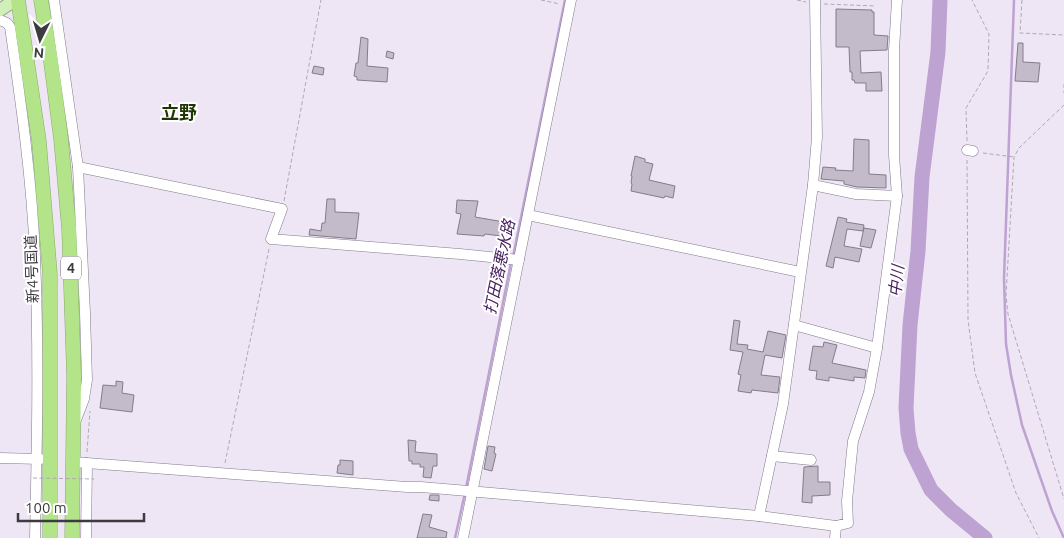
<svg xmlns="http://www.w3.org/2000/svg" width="1064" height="538" font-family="Ubuntu,'Noto Sans JP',sans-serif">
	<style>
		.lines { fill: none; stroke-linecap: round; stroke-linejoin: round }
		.stream { stroke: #bda2d2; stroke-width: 2.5 }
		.river { stroke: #bda2d2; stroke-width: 15 }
		.building { fill: #c3bbca; stroke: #847c8a }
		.minor-casing { stroke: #817a88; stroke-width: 11 }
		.major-casing { stroke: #8aa86f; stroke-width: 14 }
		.highway-casing { stroke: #8aa86f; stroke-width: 15 }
		.path { stroke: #aea8b4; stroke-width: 1; stroke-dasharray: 4 2.5; stroke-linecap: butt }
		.minor { stroke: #fff; stroke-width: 10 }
		.major { stroke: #d1efb8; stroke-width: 12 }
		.highway { stroke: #b3e489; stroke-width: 14 }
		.path-bridge { stroke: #aea8b4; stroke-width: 1; stroke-dasharray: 4 2.5; stroke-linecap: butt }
		.labels { text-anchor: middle; stroke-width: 4; stroke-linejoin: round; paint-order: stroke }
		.shield { fill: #fff; stroke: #777579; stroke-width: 1 }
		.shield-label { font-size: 14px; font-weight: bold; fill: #3d3a40 }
		.street-label { font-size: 15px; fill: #3d3a40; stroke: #fff }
		.water-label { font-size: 16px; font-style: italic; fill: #47235e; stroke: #fff }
		.quarter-label { font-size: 18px; font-weight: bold; fill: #1f3603; stroke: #fff }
	</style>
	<rect width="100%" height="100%" fill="#eee6f5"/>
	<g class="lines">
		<g class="stream">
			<path d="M1014 0 1004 278 1006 344 1011 375 1022 425 1052 511 1064 538"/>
			<path d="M513 257 565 0"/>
			<path d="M466 488 511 263"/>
			<path d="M455 538 465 493"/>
		</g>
		<path class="river" d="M940 0 938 52 922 177 918 251 910 325 906 408 908 433 911 449 931 490 951 510 985 538"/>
	</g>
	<g class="building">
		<path d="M836 9 872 10V12H874V35L888 36 887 50 860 51 861 73 881 72 882 91H866V83H855L854 80H852V72H850L849 47H836Z"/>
		<path d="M361 37 368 39 367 66 388 68 387 82 357 80V77L354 76 356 63H358Z"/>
		<path d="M1018 43H1023V62L1040 63 1038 82 1015 81Z"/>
		<path d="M387 51 394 53 393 59 386 57Z"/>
		<path d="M314 66 324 68 323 75 312 73Z"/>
		<path d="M854 139 869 140V174L886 175V188L857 187 844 184V181L821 179 823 167 836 168 835 170 853 171Z"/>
		<path d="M635 156 645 159V162L653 164 649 180 675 186 673 198 665 196 664 198 631 191 632 184 631 183 632 176H631Z"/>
		<path d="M327 199H335V212L359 213 356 239 309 235 310 229 321 231 322 223H325Z"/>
		<path d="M457 200 478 201 475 217 504 222 501 236 485 234 484 236 457 234 461 214 456 213Z"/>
		<path d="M838 217 847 219 846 222 864 225 863 231 847 229 844 246 862 249 859 262 835 257 833 268 826 266Z"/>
		<path d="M864 228 876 230 871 248 860 246Z"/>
		<path d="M734 320 740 321 737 344 748 345 747 349 763 352 768 331 786 335 782 358 765 355 761 375 780 377 778 393 752 390 751 393 738 391 741 375 738 374 743 352 730 350Z"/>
		<path d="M824 342 837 345 832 363 866 370 865 378 854 377V381L829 377V381L816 379 817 371 809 370 813 346 823 347Z"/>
		<path d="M116 381 123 382 122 393 134 395 132 412 100 408 103 385 116 386Z"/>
		<path d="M408 440 416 441 415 452 437 454V466H433L431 478 423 477 424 467H420V464H412V461H409Z"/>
		<path d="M488 446 495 447 494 453 496 454 492 471 484 469Z"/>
		<path d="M340 460 353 461V475L337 473 338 465H340Z"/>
		<path d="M818 466V482H830V495L812 496V503L802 502 804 467Z"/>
		<path d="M430 495H439V501L429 500Z"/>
		<path d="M423 514 432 515 429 527 447 532 446 538H417Z"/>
	</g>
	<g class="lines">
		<g class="minor-casing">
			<g id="minor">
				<path d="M54 0 78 167 85 313 87 380 84 399 76 420"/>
				<path d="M0 20 7 23 10 27C21 103 32 180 35 257 39 351 37 445 35 538"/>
				<path d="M967 150 973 151"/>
				<path d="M78 167 282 209 271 239 460 254 519 260"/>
				<path d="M813 185 856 194 897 196"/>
				<path d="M528 215 800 272"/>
				<path d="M794 325 877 348"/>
				<path d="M772 456 811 460"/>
				<path d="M0 458 41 459"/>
				<path d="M73 462 407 487H421L759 516 836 526 848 523 847 501 853 441 869 392 877 348 897 196 894 155V50L897 0"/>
				<path d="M759 516 783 404 813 185 817 137 815 0"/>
				<path d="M86 538 87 463"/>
				<path d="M463 538 571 0"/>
				<path d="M835 538 836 526"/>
			</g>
		</g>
		<g class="major-casing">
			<path id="major" d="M0 10 15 0"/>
		</g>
		<g class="highway-casing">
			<g id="highway">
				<path d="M18 0 39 141 50 274V538"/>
				<path d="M41 0 51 62 61 139 69 229 74 376 72 538"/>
			</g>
		</g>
		<g class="path">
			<path d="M541 0 560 4"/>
			<path d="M797 0 806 2"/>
			<path d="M1022 0 1020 33 1064 35"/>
			<path d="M824 4 876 6"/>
			<path d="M1064 84V93"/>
			<path d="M1064 105 1019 148 1014 157 1006 295 1008 314 1064 499"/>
			<path d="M967 141 966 108 988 71 989 34 972 0"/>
			<path d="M983 153 1014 157"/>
			<path d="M967 160 968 320 975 373 1016 493 1039 538"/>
			<path d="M284 201 321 0"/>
			<path d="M87 452 90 411"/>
			<path d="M225 463 269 249"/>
		</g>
		<use href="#minor" class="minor"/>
		<use href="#major" class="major"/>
		<use href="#highway" class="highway"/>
		<path class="path-bridge" d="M33 478 94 479"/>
	</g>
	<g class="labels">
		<rect class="shield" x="61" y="256.5" width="20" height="23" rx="4"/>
		<g class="shield-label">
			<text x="71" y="273">4</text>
		</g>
		<g class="street-label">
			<text transform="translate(32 269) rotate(-92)" y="5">新4号国道</text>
		</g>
		<g class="water-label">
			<text transform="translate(499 267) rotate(-78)" y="6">打田落悪水路</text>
			<text transform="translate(896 281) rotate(-84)" y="6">中川</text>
		</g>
		<g class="quarter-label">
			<text x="179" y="119">立野</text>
		</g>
	</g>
	<g transform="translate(40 40) rotate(185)" stroke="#ffffff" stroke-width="4" paint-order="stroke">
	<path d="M0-4L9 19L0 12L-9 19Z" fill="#3d3a40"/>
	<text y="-8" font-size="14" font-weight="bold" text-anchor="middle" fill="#3d3a40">N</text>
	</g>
	<path d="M18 513v8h126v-8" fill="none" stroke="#3d3a40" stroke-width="2.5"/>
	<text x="25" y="513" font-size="15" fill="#3d3a40" stroke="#ffffff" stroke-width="4" paint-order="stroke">100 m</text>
</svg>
